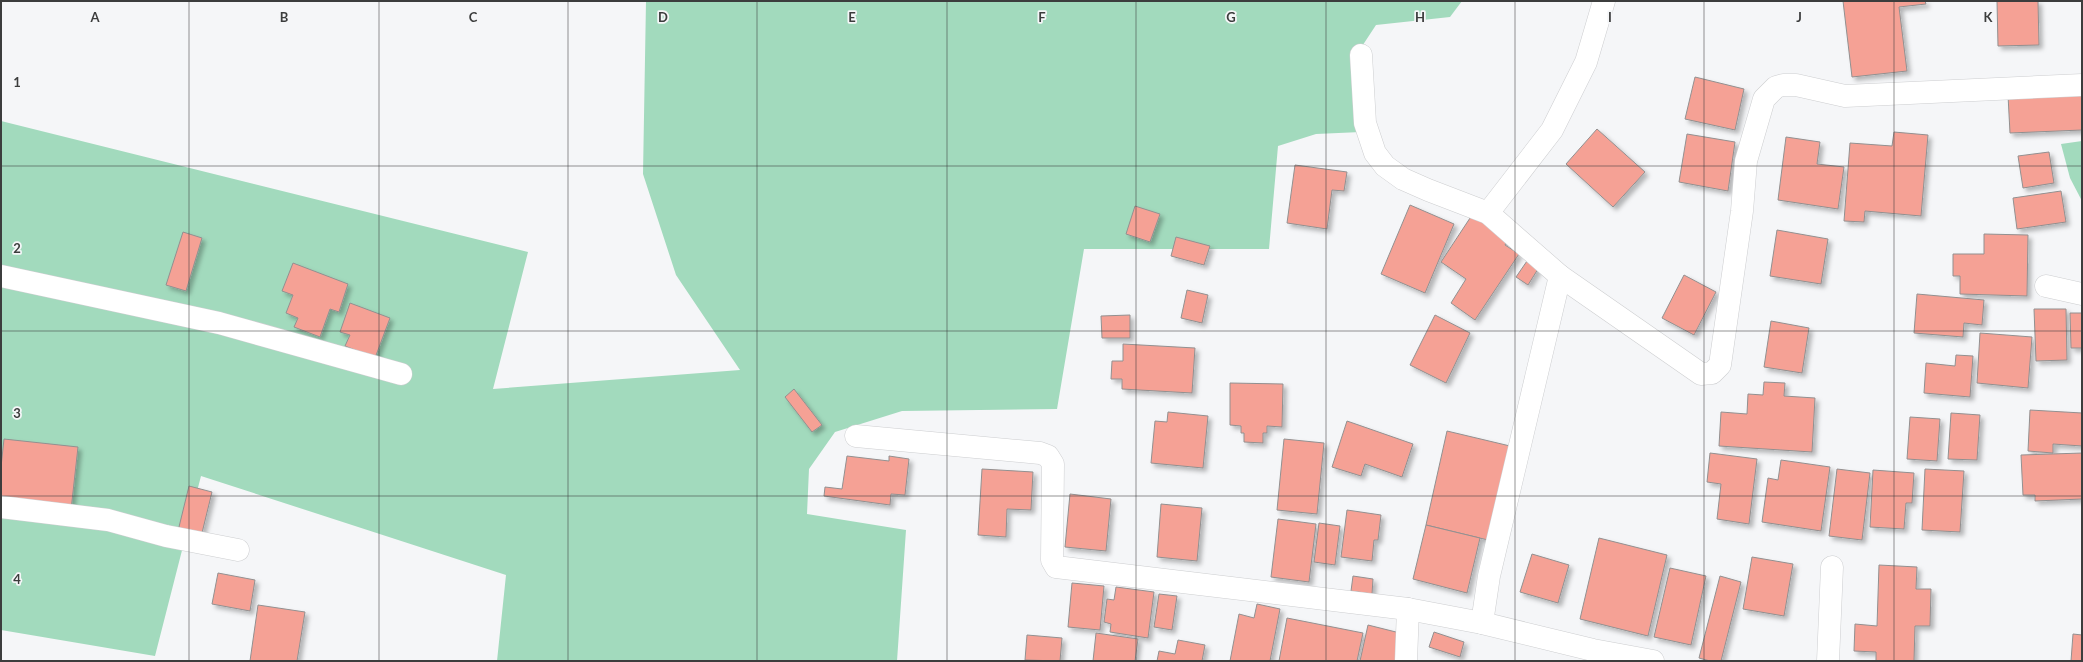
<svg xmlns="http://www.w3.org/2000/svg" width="2083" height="662" font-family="Lato,sans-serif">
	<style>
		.green { fill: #a2dabd }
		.building { fill: #f5a195; stroke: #929090; filter: url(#shadow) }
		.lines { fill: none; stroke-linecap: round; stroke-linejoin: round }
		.street-casing { stroke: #cdced0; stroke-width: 23 }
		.street { stroke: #fff; stroke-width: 22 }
		.grid { fill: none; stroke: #3c3d3d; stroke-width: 1; stroke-opacity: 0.55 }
		.grid-label { font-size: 13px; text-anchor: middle; font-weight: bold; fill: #3c3d3d; stroke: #f5f6f8; stroke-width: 3.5; stroke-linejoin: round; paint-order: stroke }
	</style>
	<defs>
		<filter id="shadow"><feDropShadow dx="3.5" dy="3.5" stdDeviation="2" flood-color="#0004"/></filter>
	</defs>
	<rect width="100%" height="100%" fill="#f5f6f8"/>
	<g class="green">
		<path d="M646 1H1462L1450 17 1376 25 1353 60 1361 132 1316 134 1278 146 1269 249H1084L1057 409 902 411 835 432 809 469 807 514 906 530 897 661H497L506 575 201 476 155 656 1 630V121L528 252 493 389 740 370 676 275 643 174Z"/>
		<path d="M2082 141V201L2070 178 2061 144Z"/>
	</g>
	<g class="building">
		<path d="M1843 1H1925L1926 4 1899 7 1907 71 1852 77Z"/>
		<path d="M1997 1H2038L2039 45 1998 46Z"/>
		<path d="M1695 77 1744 89 1735 130 1685 119Z"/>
		<path d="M2082 92V130L2010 133 2008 95Z"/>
		<path d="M1597 129 1645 172 1613 207 1566 164Z"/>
		<path d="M1894 132 1928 135 1921 216 1865 211 1864 222 1844 221 1850 143 1892 146Z"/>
		<path d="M1687 134 1735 142 1728 191 1679 182Z"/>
		<path d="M1786 137 1820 142 1817 164 1844 167 1838 209 1778 200Z"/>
		<path d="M2049 152 2054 183 2023 188 2018 156Z"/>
		<path d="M1295 165 1347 172 1344 191 1332 190 1327 229 1287 223Z"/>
		<path d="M2061 191 2066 222 2017 229 2013 198Z"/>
		<path d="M1410 205 1454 224 1425 293 1381 274Z"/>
		<path d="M1135 206 1160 214 1150 242 1126 234Z"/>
		<path d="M1474 212 1510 236 1505 245 1519 254 1475 320 1451 303 1466 279 1441 262Z"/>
		<path d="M1777 230 1828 239 1821 284 1770 276Z"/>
		<path d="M183 232 202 238 186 291 166 285Z"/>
		<path d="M1984 234 2028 235 2027 296 1960 294V276H1953V254H1984Z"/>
		<path d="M1176 237 1210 246 1204 265 1171 256Z"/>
		<path d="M1527 261 1538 269 1528 285 1516 277Z"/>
		<path d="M293 263 348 284 339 312 330 309 320 337 294 327 298 318 286 313 293 295 282 291Z"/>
		<path d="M1684 275 1716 292 1694 335 1662 318Z"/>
		<path d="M1187 290 1208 295 1202 323 1181 318Z"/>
		<path d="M1917 294 1984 300 1982 325 1964 323 1963 337 1914 333Z"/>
		<path d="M350 303 390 318 375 358 345 346 350 335 340 332Z"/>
		<path d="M2034 309H2066L2067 360 2036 361Z"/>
		<path d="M2070 313H2082V348H2071Z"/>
		<path d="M1130 315V338H1102L1101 316Z"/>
		<path d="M1435 315 1470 333 1446 383 1410 365Z"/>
		<path d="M1771 321 1809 328 1802 373 1764 367Z"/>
		<path d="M1980 333 2032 337 2028 388 1977 383Z"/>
		<path d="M1123 344 1195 348 1192 393 1122 389V379H1111L1112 361H1123Z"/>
		<path d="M1956 355 1973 356 1970 397 1924 393 1926 363 1955 366Z"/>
		<path d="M1764 382 1785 383 1784 396 1815 398 1812 452 1719 446 1721 412 1747 414 1748 394 1763 395Z"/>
		<path d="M1230 383 1283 384 1282 427 1267 426V433H1263V443L1244 442V433H1241V426L1230 425Z"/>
		<path d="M794 389 822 425 812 432 785 397Z"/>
		<path d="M2030 410 2082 413V446L2053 444V453L2028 451Z"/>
		<path d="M1168 412 1208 416 1203 468 1151 463 1155 421 1167 422Z"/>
		<path d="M1951 413 1980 415 1977 460 1948 459Z"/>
		<path d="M1910 417 1940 419 1937 461 1907 459Z"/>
		<path d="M1347 421 1413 444 1402 477 1365 464 1361 476 1332 467Z"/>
		<path d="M1447 431 1510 446 1488 540 1426 525Z"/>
		<path d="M4 439 78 447 71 510 1 502V467Z"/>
		<path d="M1284 439 1324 443 1317 514 1277 510Z"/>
		<path d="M1710 453 1757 459 1749 524 1717 519 1721 484 1707 482Z"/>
		<path d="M2082 453V499L2035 501V495H2023L2021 455Z"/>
		<path d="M847 456 889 461V456L909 459 905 495 891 494 890 505 824 496 825 487 842 489Z"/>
		<path d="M1781 460 1830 467 1821 531 1762 522 1768 478 1778 480Z"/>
		<path d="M982 469 1033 472 1031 510 1007 509 1006 537 978 535Z"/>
		<path d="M1837 469 1870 473 1862 540 1829 536Z"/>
		<path d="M1925 469 1964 471 1960 532 1922 530Z"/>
		<path d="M1873 470 1914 473 1912 503H1906L1904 529 1870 527Z"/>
		<path d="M189 486 212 492 201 537 178 531Z"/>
		<path d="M1070 494 1111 499 1106 551 1065 547Z"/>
		<path d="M1161 504 1202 508 1197 561 1157 557Z"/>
		<path d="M1347 510 1381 515 1378 540H1374L1372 561 1341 557Z"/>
		<path d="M1278 519 1316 524 1309 582 1271 577Z"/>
		<path d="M1319 523 1340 526 1335 565 1314 562Z"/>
		<path d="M1426 525 1480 538 1467 593 1413 579Z"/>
		<path d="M1599 538 1667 555 1648 636 1580 619Z"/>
		<path d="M1532 554 1569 565 1558 603 1520 592Z"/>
		<path d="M1752 557 1793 564 1784 616 1743 609Z"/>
		<path d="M1879 565 1917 567 1916 589H1931L1930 626H1915L1914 661H1876V652L1854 651 1855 624 1877 626Z"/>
		<path d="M1670 568 1706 576 1691 645 1654 637Z"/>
		<path d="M218 573 255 580 250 611 212 604Z"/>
		<path d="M1353 576 1373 579 1372 594 1351 591Z"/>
		<path d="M1720 576 1741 582 1721 661H1710L1699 658Z"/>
		<path d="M1072 583 1104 586 1100 630 1068 627Z"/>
		<path d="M1116 587 1154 592 1148 638 1110 632 1111 624 1104 622 1107 599 1114 600Z"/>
		<path d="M1159 594 1177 596 1172 630 1154 627Z"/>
		<path d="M1257 604 1280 609 1270 661H1230L1239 614 1254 618Z"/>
		<path d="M258 605 305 612 297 661H250Z"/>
		<path d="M1287 618 1363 633 1357 661H1279Z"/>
		<path d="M1368 625 1404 634 1398 661H1360Z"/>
		<path d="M1434 632 1464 642 1460 657 1429 647Z"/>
		<path d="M1096 633 1138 639 1135 661H1093Z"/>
		<path d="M2073 634 2082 635V661H2071Z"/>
		<path d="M1027 635 1062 638 1060 661 1025 660Z"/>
		<path d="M1178 640 1205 645 1202 661H1157L1159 651 1175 654Z"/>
	</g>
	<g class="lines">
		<g class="street-casing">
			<g id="street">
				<path d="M1361 55 1365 123 1375 153 1385 166 1403 179 1428 190 1488 213 1560 276 1701 374 1712 373 1720 365 1742 211 1746 161 1764 99 1776 87 1783 85H1796L1845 96 2082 85"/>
				<path d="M1488 213 1552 130 1586 62 1604 1"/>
				<path d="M1 276 219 323 401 374"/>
				<path d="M2046 286 2082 294"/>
				<path d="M856 436 1040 453 1048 456 1053 464 1052 560 1056 567 1408 609 1482 623 1593 650 1653 661"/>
				<path d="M1 507 108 520 166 536 238 550"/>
				<path d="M1482 623 1489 576 1560 276"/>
				<path d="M1406 661 1408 609"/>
				<path d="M1828 661 1832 567"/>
			</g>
		</g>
		<use href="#street" class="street"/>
	</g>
	<path class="grid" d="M189 1V661M379 1V661M568 1V661M757 1V661M947 1V661M1136 1V661M1326 1V661M1515 1V661M1704 1V661M1894 1V661M1 166H2082M1 331H2082M1 496H2082"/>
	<g class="grid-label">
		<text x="95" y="22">A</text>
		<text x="284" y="22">B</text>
		<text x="473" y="22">C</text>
		<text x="663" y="22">D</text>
		<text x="852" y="22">E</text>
		<text x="1042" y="22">F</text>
		<text x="1231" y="22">G</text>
		<text x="1420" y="22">H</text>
		<text x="1610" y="22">I</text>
		<text x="1799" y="22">J</text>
		<text x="1988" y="22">K</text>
		<text x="17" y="87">1</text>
		<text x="17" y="253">2</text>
		<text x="17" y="418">3</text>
		<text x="17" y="584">4</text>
	</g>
	<rect width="2083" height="662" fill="none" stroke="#3c3d3d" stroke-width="4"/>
</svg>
